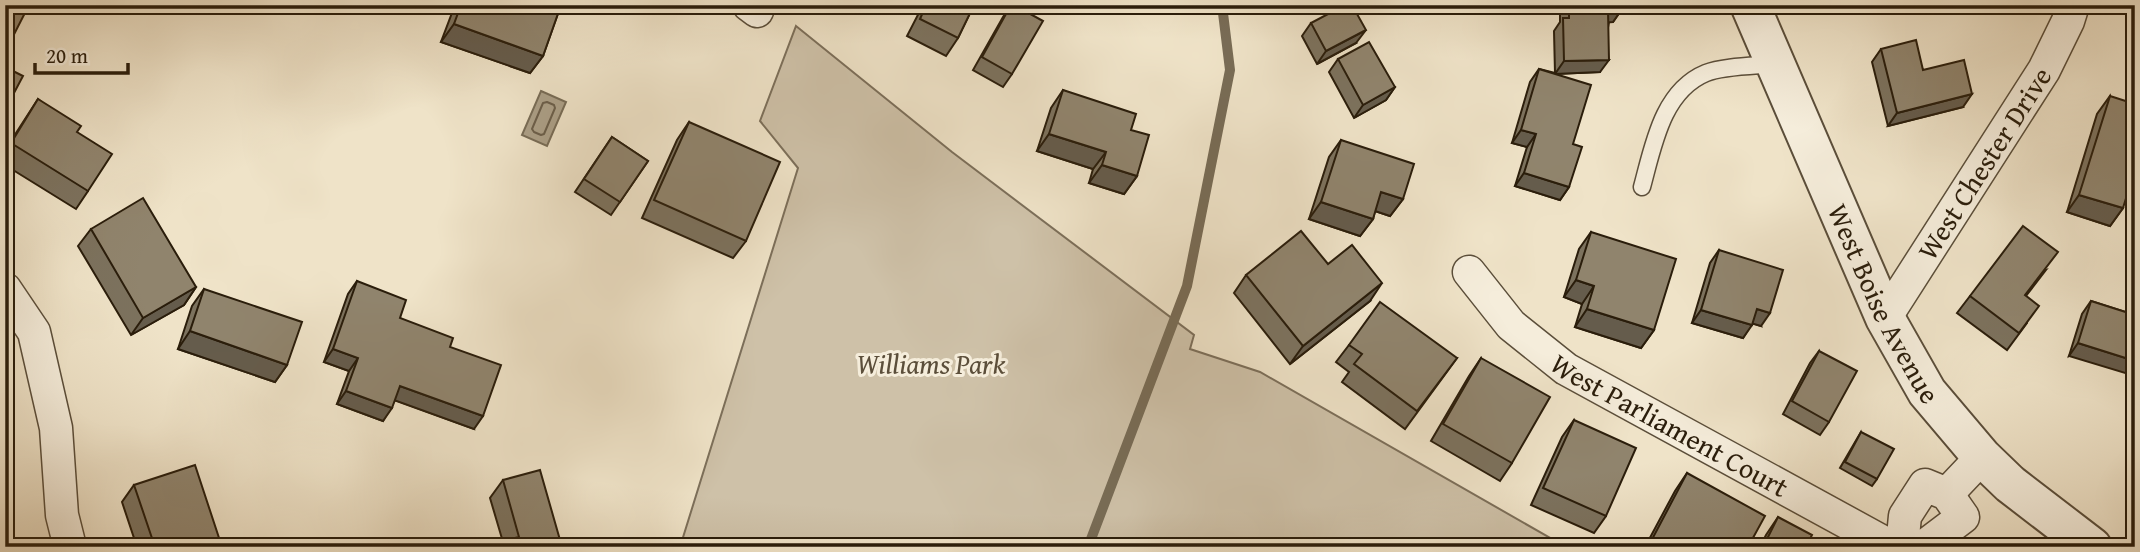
<svg xmlns="http://www.w3.org/2000/svg" width="2140" height="552" font-family="'Gentium Book Plus',serif">
	<style>
		.green { fill: #cec1a8; stroke: #7c6f5a; stroke-width: 2 }
		.water { fill: #aca088; stroke: #786c56; stroke-width: 2 }
		.lines { fill: none; stroke-linecap: round; stroke-linejoin: round }
		.shore { stroke: #6b5e4a; stroke-width: 2 }
		.stream { stroke: #786c56; stroke-width: 10 }
		.service-casing { stroke: #5b4e3a; stroke-width: 19 }
		.minor-casing { stroke: #5b4e3a; stroke-width: 35 }
		.tertiary-casing { stroke: #5b4e3a; stroke-width: 42 }
		.service { stroke: #f5eddb; stroke-width: 16 }
		.minor { stroke: #f5eddb; stroke-width: 32 }
		.tertiary { stroke: #f5eddb; stroke-width: 38 }
		.wall { fill: #7c725e; stroke: #2a1d0b; stroke-width: 2 }
		.shaded-wall { fill: #655c4c; stroke: #2a1d0b; stroke-width: 2 }
		.building { fill: #90846d; stroke: #2a1d0b; stroke-width: 2 }
		.labels { text-anchor: middle; stroke-width: 6; stroke-linejoin: round; paint-order: stroke }
		.street-label { font-size: 28px; fill: #2a1d0b; stroke: #f5eddb }
		.park-label { font-size: 28px; font-style: italic; fill: #5b4e3a; stroke: #f5eddb }
	</style>
	<rect width="100%" height="100%" fill="#efe3c8"/>
	<filter id="stains"><feTurbulence type="fractalNoise" baseFrequency=".00286" numOctaves="4"/><feColorMatrix values="0 0 0 0 .2 0 0 0 0 .09 0 0 0 0 .02 0 0 0 .5 -.17"/></filter>
	<radialGradient id="worn" r=".72"><stop offset=".6" stop-color="#630" stop-opacity="0"/><stop offset="1" stop-color="#630" stop-opacity=".3"/></radialGradient>
	<path class="green" d="M796 26 952 152 1194 335 1190 349 1260 372 1566 547H680L798 168 760 121Z"/>
	<path class="water" d="M541 91 566 102 547 146 522 135Z"/>
	<g class="lines">
		<path class="shore" d="M547 102 554 105 555 108 544 134 541 135 534 132 532 129 543 103Z"/>
		<path class="stream" d="M1088 547 1187 286 1230 70 1222 5"/>
		<g class="service-casing">
			<path id="service" d="M1642 187C1653 147 1662 91 1706 73 1723 66 1756 66 1776 64"/>
		</g>
		<g class="minor-casing">
			<g id="minor">
				<path d="M749 5 757 11"/>
				<path id="s1" d="M1469 272 1511 325 1566 369 1892 547"/>
				<path d="M5 289 34 332 56 428 62 515 70 547"/>
				<path id="s2" d="M1885 318 2044 70 2068 21 2073 5"/>
				<path d="M1947 494 1982 457"/>
				<path d="M1902 547 1905 516 1925 485 1947 494 1963 517 1926 545 1919 547"/>
			</g>
		</g>
		<g class="tertiary-casing">
			<g id="tertiary">
				<path id="s3" d="M1750 5 1885 318 1927 392 1982 457 2010 484 2092 547"/>
			</g>
		</g>
		<use href="#service" class="service"/>
		<use href="#minor" class="minor"/>
		<use href="#tertiary" class="tertiary"/>
	</g>
	<g class="wall">
		<path d="M455 5H561L543 56 530 73 441 42Z"/>
		<path d="M923 5H974L958 38 946 56 907 36Z"/>
		<path d="M1011 5 1012 74 1003 87 973 70 1003 17Z"/>
		<path d="M1560 5H1622V9L1613 22H1609L1600 72 1555 74 1573 144 1569 187 1560 200 1515 186 1527 147 1512 143 1530 82 1539 69 1555 73 1554 31 1560 22Z"/>
		<path d="M1881 5H1896L1884 11Z"/>
		<path d="M1311 23 1356 43 1317 64 1302 36Z"/>
		<path d="M1881 49 1923 70 1963 107 1888 126 1872 62Z"/>
		<path d="M1338 59 1395 87 1386 100 1354 118 1329 72Z"/>
		<path d="M1063 90 1131 130 1137 176 1124 194 1089 183 1093 169 1037 151 1051 108Z"/>
		<path d="M2110 96 2123 208 2110 226 2067 212 2097 114Z"/>
		<path d="M38 99 77 132 88 191 76 209 5 165V150Z"/>
		<path d="M689 122 746 241 733 258 642 218 677 140Z"/>
		<path d="M612 137 648 161 611 215 575 192Z"/>
		<path d="M1341 140 1403 199 1390 216 1375 211 1373 219 1360 236 1309 219 1329 157Z"/>
		<path d="M91 229 196 287 184 305 131 335 78 246Z"/>
		<path d="M1591 232 1654 330 1641 348 1575 327 1582 304 1564 297 1579 249Z"/>
		<path d="M1719 250 1761 326 1752 323 1743 338 1692 323 1710 263Z"/>
		<path d="M2046 270 2026 296 2027 323 2007 350 1957 313 1970 296Z"/>
		<path d="M1246 275 1370 301 1290 364 1234 293Z"/>
		<path d="M357 281 400 318 450 347 474 429 395 400 383 421 337 404 349 371 324 362 348 294Z"/>
		<path d="M204 289 287 365 275 382 178 349 192 306Z"/>
		<path d="M2091 301 2135 315 2069 356 2082 314Z"/>
		<path d="M1349 345 1457 358 1405 429 1342 382 1349 372 1336 362Z"/>
		<path d="M1819 351 1829 422 1820 435 1783 414 1810 363Z"/>
		<path d="M1481 358 1512 463 1500 481 1431 441 1469 376Z"/>
		<path d="M1574 420 1606 516 1594 533 1531 505 1562 437Z"/>
		<path d="M1861 432 1877 479 1872 486 1840 468Z"/>
		<path d="M1687 473 1748 547H1645L1675 491Z"/>
		<path d="M503 480 562 547H500L503 542 490 498Z"/>
		<path d="M134 485 222 547H137L122 502Z"/>
		<path d="M1778 517 1806 547H1760L1766 535Z"/>
	</g>
	<g class="shaded-wall">
		<path d="M1888 5H1896L1884 11Z"/>
		<path d="M1622 9 1613 22 1599 23 1608 10Z"/>
		<path d="M454 24 543 56 530 73 441 42Z"/>
		<path d="M1366 30 1356 43 1317 64 1326 51Z"/>
		<path d="M1609 60 1600 72 1555 74 1564 61Z"/>
		<path d="M1395 87 1386 100 1354 118 1363 105Z"/>
		<path d="M1972 94 1963 107 1888 126 1897 113Z"/>
		<path d="M1521 130 1536 134 1527 147 1512 143Z"/>
		<path d="M1049 134 1106 152 1093 169 1037 151Z"/>
		<path d="M1102 165 1137 176 1124 194 1089 183Z"/>
		<path d="M1524 173 1569 187 1560 200 1515 186Z"/>
		<path d="M1381 192 1403 199 1390 216 1369 209Z"/>
		<path d="M2079 195 2123 208 2110 226 2067 212Z"/>
		<path d="M1321 202 1373 219 1360 236 1309 219Z"/>
		<path d="M1576 280 1594 286 1582 304 1564 297Z"/>
		<path d="M1382 283 1370 301 1290 364 1303 346Z"/>
		<path d="M196 287 184 305 131 335 143 318Z"/>
		<path d="M1587 309 1654 330 1641 348 1575 327Z"/>
		<path d="M1757 309 1770 313 1761 326 1747 322Z"/>
		<path d="M1701 310 1752 325 1743 338 1692 323Z"/>
		<path d="M190 331 287 365 275 382 178 349Z"/>
		<path d="M2078 343 2135 361V376L2069 356Z"/>
		<path d="M333 349 358 358 349 371 324 362Z"/>
		<path d="M400 386 483 416 474 429 391 399Z"/>
		<path d="M346 391 392 408 383 421 337 404Z"/>
	</g>
	<g class="building">
		<path d="M5 5H29L5 52Z"/>
		<path d="M461 5H561L543 56 454 24Z"/>
		<path d="M926 5H974L958 38 920 19Z"/>
		<path d="M1011 5H1014L1043 21 1012 74 982 57Z"/>
		<path d="M1345 5H1352L1366 30 1326 51 1311 23Z"/>
		<path d="M1569 5H1622V9L1608 10 1609 60 1564 61 1563 18H1569Z"/>
		<path d="M1916 40 1923 70 1964 60 1972 94 1897 113 1881 49Z"/>
		<path d="M1369 42 1395 87 1363 105 1338 59Z"/>
		<path d="M5 67 23 76 5 110Z"/>
		<path d="M1539 69 1591 85 1573 144 1582 147 1569 187 1524 173 1536 134 1521 130Z"/>
		<path d="M1063 90 1136 114 1131 130 1149 135 1137 176 1102 165 1106 152 1049 134Z"/>
		<path d="M2110 96 2135 104V169L2123 208 2079 195Z"/>
		<path d="M38 99 81 126 77 132 112 154 88 191 11 143Z"/>
		<path d="M689 122 780 162 746 241 654 200Z"/>
		<path d="M612 137 648 161 620 202 584 179Z"/>
		<path d="M1341 140 1414 164 1403 199 1381 192 1373 219 1321 202Z"/>
		<path d="M143 198 196 287 143 318 91 229Z"/>
		<path d="M2023 226 2058 252 2025 295 2039 306 2019 333 1970 296Z"/>
		<path d="M1301 231 1328 264 1352 245 1382 283 1303 346 1246 275Z"/>
		<path d="M1591 232 1676 259 1654 330 1587 309 1594 286 1576 280Z"/>
		<path d="M1719 250 1783 270 1770 313 1757 309 1752 325 1701 310Z"/>
		<path d="M357 281 406 300 400 318 453 338 450 347 501 365 483 416 400 386 392 408 346 391 358 358 333 349Z"/>
		<path d="M204 289 302 322 287 365 190 331Z"/>
		<path d="M2091 301 2135 315V361L2078 343Z"/>
		<path d="M1380 302 1457 358 1417 411 1354 364 1362 354 1349 345Z"/>
		<path d="M1819 351 1857 371 1829 422 1792 401Z"/>
		<path d="M1481 358 1550 397 1512 463 1443 424Z"/>
		<path d="M1574 420 1636 448 1606 516 1543 488Z"/>
		<path d="M1861 432 1894 449 1877 479 1845 462Z"/>
		<path d="M195 465 222 547H155L134 485Z"/>
		<path d="M540 470 562 547H505L503 541 519 537 503 480Z"/>
		<path d="M1687 473 1765 516 1748 547H1648Z"/>
		<path d="M1778 517 1812 535 1806 547H1763Z"/>
	</g>
	<g class="labels">
		<g class="street-label">
			<text dy="10" stroke="none"><textPath href="#s2" startOffset="184">West Chester Drive</textPath></text>
			<text dy="10" stroke="none"><textPath href="#s3" startOffset="327">West Boise Avenue</textPath></text>
			<text dy="10" stroke="none"><textPath href="#s1" startOffset="256">West Parliament Court</textPath></text>
		</g>
		<g class="park-label">
			<text x="931" y="374">Williams Park</text>
		</g>
	</g>
	<rect width="2140" height="552" fill="none" stroke="#efe3c8" stroke-width="28"/>
	<rect x="7" y="7" width="2126" height="538" fill="none" stroke="#2a1d0b" stroke-width="3.5"/>
	<rect x="14" y="14" width="2112" height="524" fill="none" stroke="#2a1d0b" stroke-width="2"/>
	<path d="M35 63v10h93v-10" fill="none" stroke="#2a1d0b" stroke-width="3.5"/>
	<text x="46" y="63" font-size="21" fill="#2a1d0b" stroke="#f5eddb" stroke-width="5" paint-order="stroke">20 m</text>
	<rect width="100%" height="100%" filter="url(#stains)"/>
	<rect width="100%" height="100%" fill="url(#worn)"/>
</svg>
